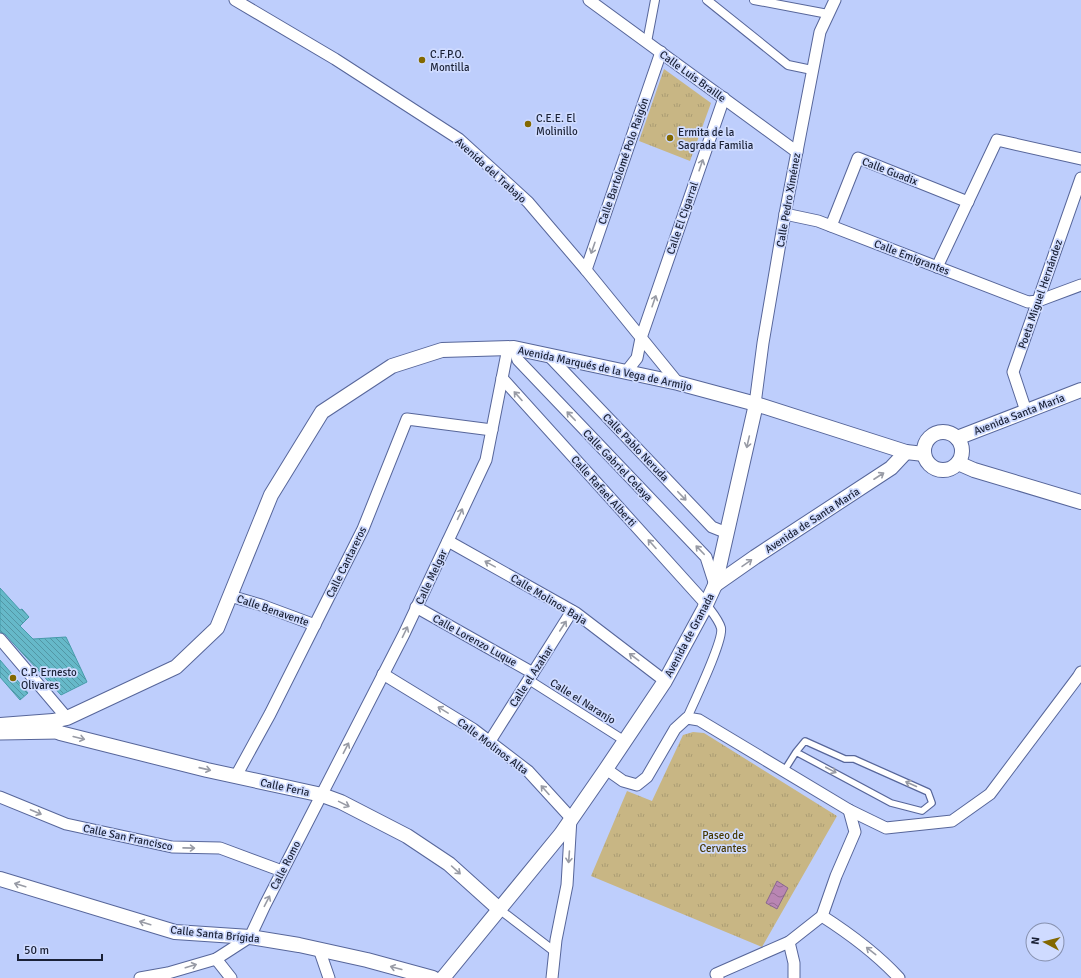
<svg xmlns="http://www.w3.org/2000/svg" width="1081" height="978" font-family="Signika,sans-serif">
	<style>
		.park { fill: url(#park-tufts) }
		.water { fill: url(#water-waves); stroke: #89688e }
		.building { fill: url(#building-back-hatch); stroke: #469baa }
		.lines { fill: none; stroke-linecap: round; stroke-linejoin: round }
		.service-casing { stroke: #57669a; stroke-width: 8 }
		.pedestrian-casing { stroke: #57669a; stroke-width: 10 }
		.minor-casing { stroke: #57669a; stroke-width: 13 }
		.tertiary-casing { stroke: #57669a; stroke-width: 16 }
		.service { stroke: #fff; stroke-width: 5.5 }
		.pedestrian { stroke: #fff; stroke-width: 8 }
		.minor { stroke: #fff; stroke-width: 11 }
		.tertiary { stroke: #fff; stroke-width: 14 }
		.oneway { stroke: #989ba5 }
		.poi-dot { fill: #836800; stroke: #cfdbff; stroke-width: 1.5 }
		.labels { text-anchor: middle; stroke-width: 3.5; stroke-linejoin: round; paint-order: stroke }
		.poi-label { font-size: 11px; fill: #1a2136; stroke: #cfdbff; text-anchor: start }
		.street-label { font-size: 11px; fill: #1a2136; stroke: #cfdbff }
		.park-label { font-size: 11px; fill: #463701; stroke: #cfdbff }
	</style>
	<defs>
		<pattern id="park-tufts" width="24" height="20" patternUnits="userSpaceOnUse"><rect width="24" height="20" fill="#c8b684"/><path d="M3 7l-1-3M5 7V3M7 7l1-3M15 17l-1-3M17 17v-4M19 17l1-3" fill="none" stroke="#ab9c73"/></pattern>
		<pattern id="water-waves" width="16" height="10" patternUnits="userSpaceOnUse"><rect width="16" height="10" fill="#b986b3"/><path d="M0 5q4-4 8 0t8 0" fill="none" stroke="#966d92"/></pattern>
		<pattern id="building-back-hatch" width="6" height="6" patternUnits="userSpaceOnUse"><rect width="6" height="6" fill="#66b9c9"/><path d="M-1 5l2 2M0 0l6 6M5-1l2 2" fill="none" stroke="#5396a4"/></pattern>
	</defs>
	<rect width="100%" height="100%" fill="#becefc"/>
	<g class="park">
		<path d="M664 69 711 103 690 161 639 141Z"/>
		<path d="M693 732 704 733 837 816 762 947 591 876 627 791 652 801 683 735Z"/>
	</g>
	<path class="water" d="M777 881 788 888 777 909 766 903Z"/>
	<g class="building">
		<path d="M0 588 20 610 22 609 29 617 20 626 33 639 66 637 87 682 61 695 14 644 5 634 0 632Z"/>
		<path d="M0 660 28 693 20 700 0 677Z"/>
	</g>
	<g class="lines">
		<g class="service-casing">
			<path id="service" d="M784 771 796 752 805 741 845 759H854L928 792 932 803 922 811 891 803 796 752"/>
		</g>
		<g class="pedestrian-casing">
			<g id="pedestrian">
				<path d="M707 0 788 65 812 70"/>
				<path d="M754 0 828 14"/>
				<path d="M647 42 655 0"/>
				<path d="M529 680 625 741"/>
				<path d="M687 718C693 704 724 640 721 628 719 620 711 611 706 604"/>
				<path d="M499 909 555 952"/>
			</g>
		</g>
		<g class="minor-casing">
			<g id="minor">
				<path d="M235 0 335 59 459 139 528 202 586 270 678 383"/>
				<path d="M589 0 797 152"/>
				<path d="M785 214 818 221 1028 302 1038 301 1081 285"/>
				<path d="M831 226 858 158 968 202"/>
				<path d="M937 267 997 140 1081 159"/>
				<path d="M586 270 661 52"/>
				<path d="M514 348 518 360 706 557 715 585"/>
				<path d="M549 356 712 527 727 533"/>
				<path d="M626 372 637 358 641 338 724 98"/>
				<path d="M502 378 706 604"/>
				<path d="M755 404 763 343 785 214 820 32 835 0"/>
				<path d="M1026 411 1013 372 1081 178"/>
				<path d="M448 541 576 613 665 681"/>
				<path d="M230 596 261 605 315 625"/>
				<path d="M416 607 533 673"/>
				<path d="M0 639 67 718"/>
				<path d="M383 674 473 729 528 771 571 818 567 885 556 940 552 978"/>
				<path d="M0 734 60 733"/>
				<path d="M490 741 572 611"/>
				<path d="M606 769 623 781 637 785 647 777 675 729 687 718 699 720 849 810 886 828 952 821 990 794 1078 677 1081 672"/>
				<path d="M236 776 270 714 363 529 407 419 492 430"/>
				<path d="M0 797 66 824 172 847 220 848 282 871"/>
				<path d="M822 916C850 934 877 954 899 978"/>
				<path d="M789 942 794 963V978"/>
				<path d="M319 949 329 978"/>
				<path d="M216 959 231 978"/>
				<path d="M140 978 168 973 216 959 250 937 265 905 404 634 486 460 508 348"/>
				<path d="M718 978 716 974 789 942 822 916 836 876 855 832 849 810"/>
			</g>
		</g>
		<g class="tertiary-casing">
			<g id="tertiary">
				<circle cx="943" cy="451" r="19"/>
				<path d="M957 438 1081 390"/>
				<path d="M958 463 974 470 1081 502"/>
				<path d="M715 585 755 557 891 468 906 452"/>
				<path d="M44 722 60 733 207 770 322 795 341 802 407 836 449 864 499 909"/>
				<path d="M0 725 53 721 67 718 176 667 217 628 271 495 322 412 392 366 442 350 514 348 678 383 756 404 906 452 924 454"/>
				<path d="M0 879 175 932 250 937 299 945 367 960 433 978"/>
				<path d="M443 978 561 834 606 769 665 681 704 609 715 585 756 404"/>
			</g>
		</g>
		<use href="#service" class="service"/>
		<use href="#pedestrian" class="pedestrian"/>
		<use href="#minor" class="minor"/>
		<use href="#tertiary" class="tertiary"/>
	</g>
	<defs><path id="oneway-shaft" d="M-6 0H5M1.5-3L5.5 0L1.5 3" fill="none" stroke-width="1.6" stroke-linecap="round" stroke-linejoin="round"/></defs>
	<g class="oneway">
		<use href="#oneway-shaft" transform="translate(701 165) rotate(-71)"/>
		<use href="#oneway-shaft" transform="translate(593 248) rotate(109)"/>
		<use href="#oneway-shaft" transform="translate(654 301) rotate(-71)"/>
		<use href="#oneway-shaft" transform="translate(518 396) rotate(-132)"/>
		<use href="#oneway-shaft" transform="translate(571 416) rotate(-134)"/>
		<use href="#oneway-shaft" transform="translate(748 442) rotate(103)"/>
		<use href="#oneway-shaft" transform="translate(879 476) rotate(-33)"/>
		<use href="#oneway-shaft" transform="translate(682 496) rotate(46)"/>
		<use href="#oneway-shaft" transform="translate(460 514) rotate(-65)"/>
		<use href="#oneway-shaft" transform="translate(652 544) rotate(-132)"/>
		<use href="#oneway-shaft" transform="translate(700 550) rotate(-134)"/>
		<use href="#oneway-shaft" transform="translate(747 563) rotate(-35)"/>
		<use href="#oneway-shaft" transform="translate(490 564) rotate(-151)"/>
		<use href="#oneway-shaft" transform="translate(563 626) rotate(-57)"/>
		<use href="#oneway-shaft" transform="translate(405 632) rotate(-64)"/>
		<use href="#oneway-shaft" transform="translate(634 657) rotate(-143)"/>
		<use href="#oneway-shaft" transform="translate(443 710) rotate(-149)"/>
		<use href="#oneway-shaft" transform="translate(79 738) rotate(14)"/>
		<use href="#oneway-shaft" transform="translate(346 748) rotate(-63)"/>
		<use href="#oneway-shaft" transform="translate(205 769) rotate(13)"/>
		<use href="#oneway-shaft" transform="translate(831 770) rotate(28)"/>
		<use href="#oneway-shaft" transform="translate(911 784) rotate(-156)"/>
		<use href="#oneway-shaft" transform="translate(545 790) rotate(-132)"/>
		<use href="#oneway-shaft" transform="translate(344 804) rotate(26)"/>
		<use href="#oneway-shaft" transform="translate(36 812) rotate(23)"/>
		<use href="#oneway-shaft" transform="translate(189 848) rotate(1)"/>
		<use href="#oneway-shaft" transform="translate(569 857) rotate(94)"/>
		<use href="#oneway-shaft" transform="translate(456 870) rotate(42)"/>
		<use href="#oneway-shaft" transform="translate(20 885) rotate(-163)"/>
		<use href="#oneway-shaft" transform="translate(267 901) rotate(-63)"/>
		<use href="#oneway-shaft" transform="translate(145 923) rotate(-163)"/>
		<use href="#oneway-shaft" transform="translate(871 951) rotate(-142)"/>
		<use href="#oneway-shaft" transform="translate(191 966) rotate(-17)"/>
		<use href="#oneway-shaft" transform="translate(396 968) rotate(-165)"/>
	</g>
	<g class="poi-dot">
		<circle cx="422" cy="60" r="4"/>
		<circle cx="528" cy="124" r="4"/>
		<circle cx="670" cy="138" r="4"/>
		<circle cx="13" cy="678" r="4"/>
	</g>
	<g class="labels">
		<g class="poi-label">
			<text x="430" y="58">C.F.P.O.<tspan x="430" dy="13">Montilla</tspan></text>
			<text x="536" y="122">C.E.E. El<tspan x="536" dy="13">Molinillo</tspan></text>
			<text x="678" y="136">Ermita de la<tspan x="678" dy="13">Sagrada Familia</tspan></text>
			<text x="21" y="676">C.P. Ernesto<tspan x="21" dy="13">Olivares</tspan></text>
		</g>
		<g class="street-label">
			<text transform="translate(693 76) rotate(36)" y="4">Calle Luis Braille</text>
			<text transform="translate(623 161) rotate(-71)" y="4">Calle Bartolomé Polo Raigón</text>
			<text transform="translate(491 170) rotate(42)" y="4">Avenida del Trabajo</text>
			<text transform="translate(890 171) rotate(21)" y="4">Calle Guadix</text>
			<text transform="translate(788 200) rotate(-80)" y="4">Calle Pedro Ximénez</text>
			<text transform="translate(682 218) rotate(-71)" y="4">Calle El Cigarral</text>
			<text transform="translate(912 257) rotate(21)" y="4">Calle Emigrantes</text>
			<text transform="translate(1040 294) rotate(-71)" y="4">Poeta Miguel Hernández</text>
			<text transform="translate(605 368) rotate(12)" y="4">Avenida Marqués de la Vega de Armijo</text>
			<text transform="translate(1019 414) rotate(-21)" y="4">Avenida Santa María</text>
			<text transform="translate(636 447) rotate(46)" y="4">Calle Pablo Neruda</text>
			<text transform="translate(618 465) rotate(46)" y="4">Calle Gabriel Celaya</text>
			<text transform="translate(604 491) rotate(48)" y="4">Calle Rafael Alberti</text>
			<text transform="translate(812 520) rotate(-33)" y="4">Avenida de Santa María</text>
			<text transform="translate(346 562) rotate(-64)" y="4">Calle Cantareros</text>
			<text transform="translate(431 577) rotate(-65)" y="4">Calle Melgar</text>
			<text transform="translate(549 599) rotate(31)" y="4">Calle Molinos Baja</text>
			<text transform="translate(273 610) rotate(19)" y="4">Calle Benavente</text>
			<text transform="translate(689 635) rotate(-62)" y="4">Avenida de Granada</text>
			<text transform="translate(475 640) rotate(29)" y="4">Calle Lorenzo Luque</text>
			<text transform="translate(531 676) rotate(-57)" y="4">Calle el Azahar</text>
			<text transform="translate(583 701) rotate(32)" y="4">Calle el Naranjo</text>
			<text transform="translate(493 746) rotate(37)" y="4">Calle Molinos Alta</text>
			<text transform="translate(285 787) rotate(12)" y="4">Calle Feria</text>
			<text transform="translate(128 837) rotate(12)" y="4">Calle San Francisco</text>
			<text transform="translate(285 865) rotate(-63)" y="4">Calle Romo</text>
			<text transform="translate(215 934) rotate(6)" y="4">Calle Santa Brígida</text>
		</g>
		<g class="park-label">
			<text x="723" y="839">Paseo de<tspan x="723" dy="13">Cervantes</tspan></text>
		</g>
	</g>
	<g transform="translate(1045 942) rotate(277)"><circle r="19" fill="#cfdbff" stroke="#8791af"/>
	<path d="M0-3L7 15L0 10L-7 15Z" fill="#836800"/>
	<text y="-6" font-size="11" font-weight="bold" text-anchor="middle" fill="#1a2136">N</text>
	</g>
	<path d="M18 954v6h84v-6" fill="none" stroke="#1a2136" stroke-width="2"/>
	<text x="24" y="954" font-size="12" fill="#1a2136" stroke="#cfdbff" stroke-width="3" paint-order="stroke">50 m</text>
</svg>
